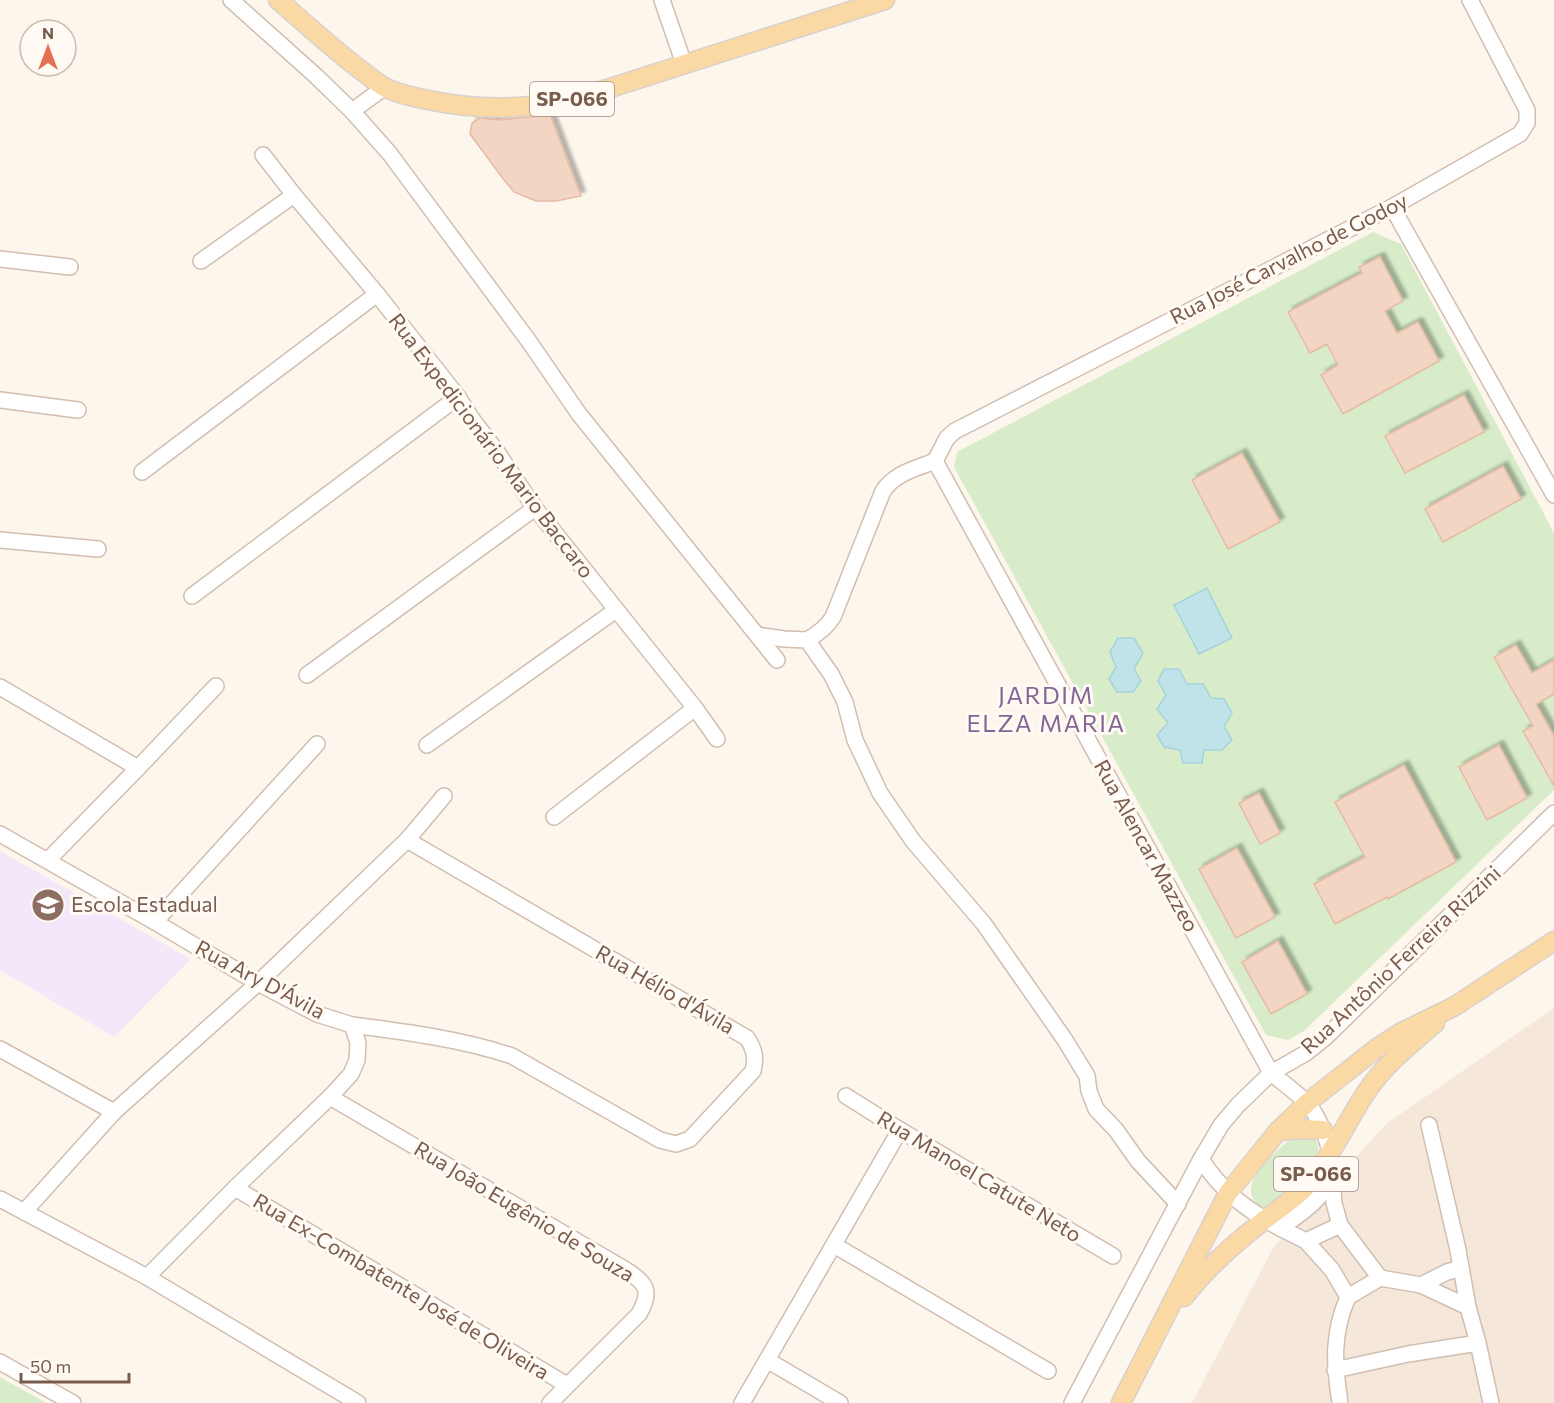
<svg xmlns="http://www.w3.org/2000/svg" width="1554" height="1403" font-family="Commissioner,sans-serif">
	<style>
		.residential { fill: #f5e8da }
		.education { fill: #f3e8fa }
		.green { fill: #d8ecc9 }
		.water { fill: #bfe3e8; stroke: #a5d3da; stroke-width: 1.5 }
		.building { fill: #f3d5c3; stroke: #e6bba3; stroke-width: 1.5; filter: url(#shadow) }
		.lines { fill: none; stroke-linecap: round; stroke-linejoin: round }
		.minor-casing { stroke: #d1beb0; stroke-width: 18 }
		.major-casing { stroke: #dad1cd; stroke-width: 21 }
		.minor { stroke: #fff; stroke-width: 15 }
		.major { stroke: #fbd9a5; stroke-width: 18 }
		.labels { text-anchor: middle; stroke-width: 6; stroke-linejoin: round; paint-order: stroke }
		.shield { fill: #fffaf3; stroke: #a28b7f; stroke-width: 1.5 }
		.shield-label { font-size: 20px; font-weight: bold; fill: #7a5c4d }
		.street-label { font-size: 21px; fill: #7a5c4d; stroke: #fffaf3 }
		.education-label { font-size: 21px; fill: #785e54; stroke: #fffaf3; text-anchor: start }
		.quarter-label { font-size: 24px; letter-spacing: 1.5px; fill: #846695; stroke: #fffaf3 }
	</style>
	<defs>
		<filter id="shadow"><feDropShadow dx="4.5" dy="-4.5" stdDeviation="1.5" flood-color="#0004"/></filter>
	</defs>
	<rect width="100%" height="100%" fill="#fdf6ec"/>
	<path class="residential" d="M1554 1008V1403H1192L1273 1248 1386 1124Z"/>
	<path class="education" d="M0 851 191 959 114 1037 0 970Z"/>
	<g class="green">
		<path d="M1373 232 1401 244 1554 533V790L1304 1031 1288 1040 1266 1035 954 467 957 452Z"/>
		<path d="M1296 1136C1301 1136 1309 1135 1314 1139 1332 1154 1288 1193 1278 1203 1264 1216 1246 1200 1252 1183 1256 1170 1284 1142 1296 1136Z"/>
		<path d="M0 1377 46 1403H0Z"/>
	</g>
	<g class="water">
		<path d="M1207 588 1232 638 1199 654 1174 605Z"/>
		<path d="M1118 638H1134L1143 653 1134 669 1141 681 1133 692H1117L1109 679 1116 667 1110 652Z"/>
		<path d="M1164 669H1179L1187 684H1203L1211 698 1224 699 1232 713 1224 727 1232 740 1222 750H1204L1202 763H1183L1180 750 1164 747 1157 735 1168 723 1157 709 1166 695 1158 681Z"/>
	</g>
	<g class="building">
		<path d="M550 115 581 196 556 201H536L514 192 504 180 470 134 472 123 480 118 498 120Z"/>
		<path d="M1380 257 1403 301 1385 311 1397 333 1418 322 1439 361 1343 414 1321 375 1338 365 1327 344 1310 353 1288 312 1362 273 1359 267Z"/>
		<path d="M1464 395 1484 432 1405 473 1385 436Z"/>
		<path d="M1242 453 1280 522 1228 549 1192 480Z"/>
		<path d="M1503 466 1521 499 1443 542 1425 509Z"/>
		<path d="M1516 645 1532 673 1554 660V694L1536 704 1554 736V786L1523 731 1533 726 1494 657Z"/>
		<path d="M1499 745 1527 798 1487 820 1459 767Z"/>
		<path d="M1404 765 1456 862 1388 899 1387 897 1335 924 1314 884 1365 857 1335 802Z"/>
		<path d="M1259 793 1280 833 1260 844 1239 803Z"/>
		<path d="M1237 848 1275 917 1236 938 1199 869Z"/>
		<path d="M1278 941 1307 994 1271 1014 1242 962Z"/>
	</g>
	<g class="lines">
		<g class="minor-casing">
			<g id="minor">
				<path d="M231 0 316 76 352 111 390 154 528 340 579 414 777 660"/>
				<path d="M662 0 684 64"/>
				<path d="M352 111 385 87"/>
				<path d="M263 155 294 195 377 294 458 397 472 419 495 449 535 508 695 708 717 739"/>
				<path d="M1392 207 1554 495"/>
				<path d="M0 259 70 267"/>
				<path d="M201 261 294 195"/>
				<path d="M0 400 78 410"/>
				<path d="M935 461 1271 1073C1283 1083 1296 1092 1307 1103 1316 1112 1320 1124 1325 1135 1329 1146 1333 1159 1332 1171 1328 1197 1299 1215 1280 1228 1247 1210 1221 1191 1201 1159"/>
				<path d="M935 461 947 438 955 431 1392 207 1520 134 1527 123V110L1470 0"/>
				<path d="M142 472 377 294"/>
				<path d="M0 540 98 549"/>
				<path d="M192 596 458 397"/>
				<path d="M757 635 784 639 807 640 831 674 845 702 855 740 880 793 913 841 984 924 1065 1040 1087 1076 1089 1091 1096 1109 1116 1130 1138 1161 1178 1204"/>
				<path d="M807 640C818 634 826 628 833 617L883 491C895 473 915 469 935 461"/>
				<path d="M307 675 535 508"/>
				<path d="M0 687 138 768"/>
				<path d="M427 745 616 610"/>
				<path d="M554 817 695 708"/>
				<path d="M0 834 155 922 258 983 317 1014 352 1025 358 1043 357 1060 351 1074 330 1097 235 1188 147 1277"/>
				<path d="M48 860 138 768 216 686"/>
				<path d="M155 922 317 744"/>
				<path d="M352 1025C406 1032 461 1039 512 1056L660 1140 676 1144 690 1139 753 1071C756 1058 755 1050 747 1038L407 840"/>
				<path d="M0 1049 114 1112"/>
				<path d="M846 1096 900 1130 1113 1256"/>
				<path d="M330 1097 626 1270C647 1284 652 1291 639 1314L550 1403"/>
				<path d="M1429 1125 1458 1250 1468 1307 1478 1343 1491 1403"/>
				<path d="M1332 1175 1334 1203 1340 1225 1380 1278"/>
				<path d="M235 1188 567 1385"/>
				<path d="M0 1199 147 1277 358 1403"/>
				<path d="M24 1212 114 1112 258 983 407 840 444 796"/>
				<path d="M1280 1228 1306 1241 1332 1270 1348 1297"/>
				<path d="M1306 1241 1340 1225"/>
				<path d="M834 1245 1048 1371"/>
				<path d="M1421 1285 1468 1307"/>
				<path d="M1348 1297 1380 1278 1421 1285 1447 1272 1461 1268"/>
				<path d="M767 1360 840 1403"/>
				<path d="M0 1362 73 1403"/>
				<path d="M1335 1370 1408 1354 1478 1343"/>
				<path d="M742 1403 900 1130"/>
				<path d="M1072 1403 1201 1159 1221 1125 1238 1105 1271 1073 1306 1053 1326 1037 1554 813"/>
				<path d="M1340 1403C1334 1364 1332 1333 1348 1297"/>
			</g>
		</g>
		<g class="major-casing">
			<g id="major">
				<path d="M278 0C306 24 333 49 362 71 369 76 377 83 384 87 397 94 414 97 428 100 481 111 529 110 582 97L885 0"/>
				<path d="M1278 1131 1302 1129 1323 1130"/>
				<path d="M1184 1297C1207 1267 1235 1243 1263 1221 1279 1209 1296 1198 1309 1183 1332 1155 1347 1121 1367 1091 1385 1064 1411 1044 1435 1023"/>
				<path d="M1121 1403 1228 1193 1278 1131 1307 1103 1377 1048 1400 1033 1455 1006 1554 941"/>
			</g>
		</g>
		<use href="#minor" class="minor"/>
		<use href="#major" class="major"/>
	</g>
	<defs>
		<g id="school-disc" transform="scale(1.725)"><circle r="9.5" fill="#8d6e63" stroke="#fffaf3"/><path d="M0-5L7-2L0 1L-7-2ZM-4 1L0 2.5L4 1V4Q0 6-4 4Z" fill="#fff"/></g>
	</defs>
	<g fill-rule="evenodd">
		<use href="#school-disc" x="48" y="905"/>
	</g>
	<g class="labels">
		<g class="shield">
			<rect x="530" y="82" width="84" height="34" rx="4.5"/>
			<rect x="1274" y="1157" width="84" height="34" rx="4.5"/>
		</g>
		<g class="shield-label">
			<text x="572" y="106">SP-066</text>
			<text x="1316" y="1181">SP-066</text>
		</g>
		<g class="street-label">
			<text transform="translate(1289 259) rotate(-27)" y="7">Rua José Carvalho de Godoy</text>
			<text transform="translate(491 446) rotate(53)" y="7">Rua Expedicionário Mario Baccaro</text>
			<text transform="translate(1146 846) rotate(61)" y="7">Rua Alencar Mazzeo</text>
			<text transform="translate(1401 960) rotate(-43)" y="7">Rua Antônio Ferreira Rizzini</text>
			<text transform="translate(260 980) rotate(28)" y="7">Rua Ary D'Ávila</text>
			<text transform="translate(665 990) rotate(30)" y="7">Rua Hélio d'Ávila</text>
			<text transform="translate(979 1177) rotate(31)" y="7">Rua Manoel Catute Neto</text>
			<text transform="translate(524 1212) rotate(31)" y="7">Rua João Eugênio de Souza</text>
			<text transform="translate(401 1287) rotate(31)" y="7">Rua Ex-Combatente José de Oliveira</text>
		</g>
		<g class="education-label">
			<text x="71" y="912">Escola Estadual</text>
		</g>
		<g class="quarter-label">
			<text x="1046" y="704">JARDIM<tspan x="1046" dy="28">ELZA MARIA</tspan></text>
		</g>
	</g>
	<g transform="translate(48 48)"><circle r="28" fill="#fffaf3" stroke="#cabbb1" stroke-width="1.5"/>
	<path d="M0-4.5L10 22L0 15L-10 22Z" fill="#e76f51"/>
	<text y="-9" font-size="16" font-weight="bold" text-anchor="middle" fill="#7a5c4d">N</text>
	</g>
	<path d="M21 1373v9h108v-9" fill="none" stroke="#7a5c4d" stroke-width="3"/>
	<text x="30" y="1373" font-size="18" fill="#7a5c4d" stroke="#fffaf3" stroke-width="4.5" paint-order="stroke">50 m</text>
</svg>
